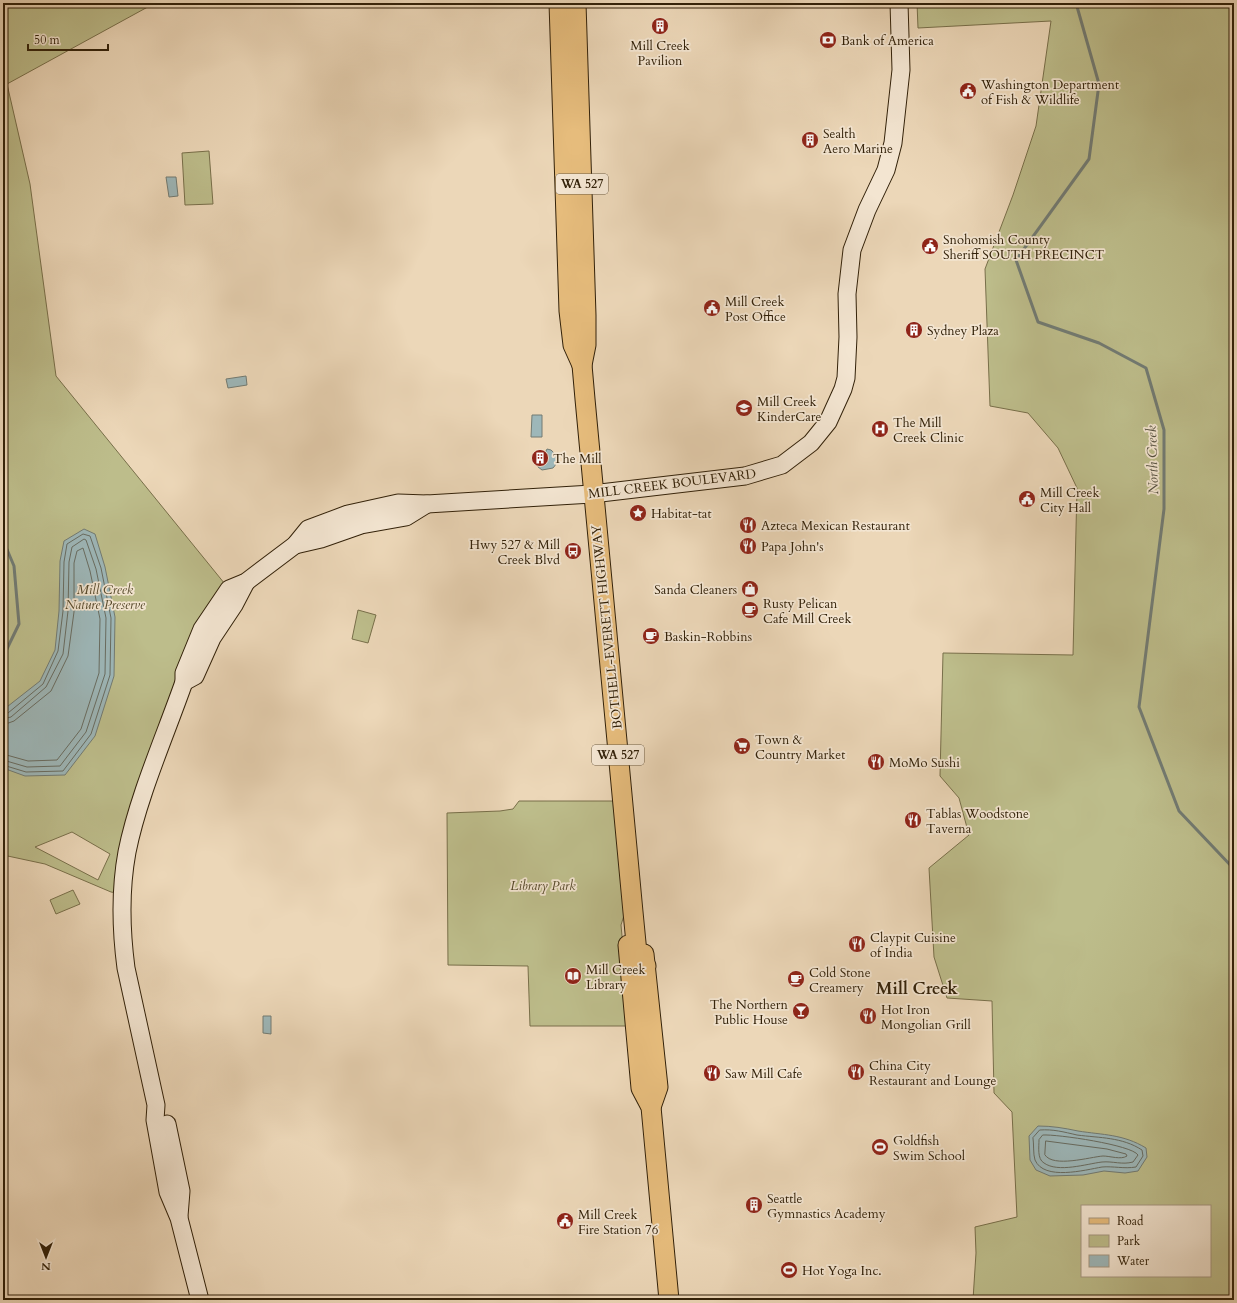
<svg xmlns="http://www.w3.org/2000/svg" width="1237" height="1303" font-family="Cardo,serif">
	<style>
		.green { fill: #bdbd8b; stroke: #786f4a; fill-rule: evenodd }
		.water { fill: #9db7b9; stroke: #727b73 }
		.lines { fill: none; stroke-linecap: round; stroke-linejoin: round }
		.shore { stroke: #686c61; stroke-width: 1 }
		.stream { stroke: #727b73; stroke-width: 3 }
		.secondary-casing { stroke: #322109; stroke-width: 19 }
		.primary-casing { stroke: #322109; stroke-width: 21 }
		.secondary { stroke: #f3e5d1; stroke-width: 17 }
		.primary { stroke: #e6bc7c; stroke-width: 19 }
		.labels { text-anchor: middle; stroke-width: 3.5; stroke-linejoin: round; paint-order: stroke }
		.shield { fill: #f3e5d1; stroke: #6c5c45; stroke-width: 1 }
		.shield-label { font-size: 12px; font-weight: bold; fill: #322109 }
		.poi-label { font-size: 13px; fill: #322109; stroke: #f3e5d1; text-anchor: start }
		.street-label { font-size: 13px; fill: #322109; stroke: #f3e5d1 }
		.park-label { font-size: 13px; font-style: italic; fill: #55482a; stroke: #f3e5d1 }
		.water-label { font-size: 14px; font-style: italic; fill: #524e3e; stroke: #f3e5d1 }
		.district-label { font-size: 17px; font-weight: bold; fill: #322109; stroke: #f3e5d1 }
	</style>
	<rect width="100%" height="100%" fill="#ecd7b8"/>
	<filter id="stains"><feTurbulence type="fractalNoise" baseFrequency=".005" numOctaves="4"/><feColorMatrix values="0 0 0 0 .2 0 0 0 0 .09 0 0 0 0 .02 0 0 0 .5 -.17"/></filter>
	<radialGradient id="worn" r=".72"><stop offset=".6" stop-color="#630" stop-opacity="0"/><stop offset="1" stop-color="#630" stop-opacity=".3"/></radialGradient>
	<g class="green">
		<path d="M3 3H155L7 84 30 184 56 376 229 589 137 814 123 894 111 892 45 864 3 855ZM72 832 110 854 98 880 35 847Z"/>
		<path d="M917 3H1234V1300H973L976 1253 975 1227 1017 1217 1012 1112 994 1093 992 1001 947 998 934 957 929 868 969 835 959 798 940 776 943 653 1073 655 1077 488 1058 448 1028 413 990 406 985 269 1013 195 1036 126 1051 21 918 28ZM1082 1206H1210V1276H1082Z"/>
		<path d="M209 151 213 204 185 205 182 153Z"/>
		<path d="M358 610 376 615 368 643 352 639Z"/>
		<path d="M519 801H619L626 909 621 925 630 1026H530L528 966 448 965 447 813 500 811 513 809Z"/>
		<path d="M73 890 80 904 56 914 50 900Z"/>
	</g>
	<g class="water">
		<path d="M166 177H176L178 196 169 197Z"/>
		<path d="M246 376 247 385 228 388 226 379Z"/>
		<path d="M532 415H542V437H531Z"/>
		<path d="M547 449 551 450C557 455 559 462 553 468L542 470 538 467V463L542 465 547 454 545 453Z"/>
		<path d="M84 529 95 534 105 567 115 617 114 676 95 736 65 775 25 776 3 768V710L40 681 55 650 59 611 60 561 64 541Z"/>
		<path d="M263 1016H271V1034L263 1033Z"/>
		<path d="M1038 1126C1052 1126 1064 1128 1078 1131 1103 1135 1123 1134 1146 1148L1147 1157 1138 1171 1125 1173 1104 1171 1083 1175 1050 1176 1036 1170 1030 1160 1029 1136Z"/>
	</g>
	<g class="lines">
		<g class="shore">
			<path d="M3 714 8 713 43 684 58 651 63 611 64 562 67 544 83 534 90 536 101 568 111 618 110 675 91 734 63 771 26 772 3 765"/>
			<path d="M3 719 11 717 46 687 63 654 68 611 69 562 72 547 84 539 86 540 96 569 106 618 105 674 86 732 60 766 27 767 3 760"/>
			<path d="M3 725 14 721 51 691 68 656 74 612V563L77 551 83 548 90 571 100 619 99 673 81 729 57 760 28 761 3 754"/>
			<path d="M1040 1130C1053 1129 1064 1132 1077 1135 1100 1138 1122 1137 1142 1150L1143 1156 1136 1167C1124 1169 1113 1166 1102 1167 1085 1170 1044 1181 1035 1160 1033 1154 1034 1144 1033 1138Z"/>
			<path d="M1043 1135C1057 1134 1132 1145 1138 1155L1133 1162C1122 1165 1113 1161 1102 1162 1086 1164 1058 1173 1044 1163 1037 1159 1039 1147 1039 1140Z"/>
			<path d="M1046 1141 1107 1149 1126 1154 1127 1156C1121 1160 1110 1156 1103 1156 1090 1157 1053 1168 1045 1155Z"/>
		</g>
		<g class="stream">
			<path d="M1076 3 1099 84 1089 159 1016 260 1038 322 1099 343 1146 368 1164 430V509L1139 707 1179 811 1234 869"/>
			<path d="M3 540 14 566 19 624 3 657"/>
		</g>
		<g class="secondary-casing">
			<g id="secondary">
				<path d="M295 545 321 539 361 525 406 517 427 504"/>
				<path d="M184 682 195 676 212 638 234 605 246 582"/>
				<path d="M167 1124 181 1191 179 1216"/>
				<path d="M200 1300 179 1218 168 1192 155 1120 156 1105 126 968C121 930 120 890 127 852 138 797 165 736 184 682V673L202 629 229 589 246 582 295 545 308 529 348 514 398 503 427 504 592 494 745 476 782 465 811 443 828 422 843 389 846 378 848 337 847 294 852 250 867 210 886 170 893 143 901 70 899 3"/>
			</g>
		</g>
		<g class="primary-casing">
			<g id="primary">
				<path d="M559 3 569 311 573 345 582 365"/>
				<path d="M576 3C579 107 583 211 586 315V345L582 365 585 399 633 912 637 953 646 966"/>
				<path d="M628 945 641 1088 651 1107 669 1300"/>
				<path d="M644 954 658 1087 651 1107"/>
			</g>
		</g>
		<use href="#secondary" class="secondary"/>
		<use href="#primary" class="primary"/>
	</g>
	<defs>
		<g id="building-disc" transform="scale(0.9)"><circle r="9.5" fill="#8f2418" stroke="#f3e5d1"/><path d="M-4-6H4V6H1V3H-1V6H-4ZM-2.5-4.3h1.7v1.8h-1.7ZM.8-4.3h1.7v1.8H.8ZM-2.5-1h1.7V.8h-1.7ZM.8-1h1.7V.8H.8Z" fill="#fff"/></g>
		<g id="bank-disc" transform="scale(0.9)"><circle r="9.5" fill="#8f2418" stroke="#f3e5d1"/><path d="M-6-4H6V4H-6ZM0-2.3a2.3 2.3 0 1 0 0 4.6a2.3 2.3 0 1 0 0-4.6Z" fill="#fff"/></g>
		<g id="civic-disc" transform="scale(0.9)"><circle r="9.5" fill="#8f2418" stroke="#f3e5d1"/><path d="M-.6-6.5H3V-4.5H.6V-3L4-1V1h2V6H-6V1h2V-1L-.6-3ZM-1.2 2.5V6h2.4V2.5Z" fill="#fff"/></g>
		<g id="school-disc" transform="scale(0.9)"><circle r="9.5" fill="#8f2418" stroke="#f3e5d1"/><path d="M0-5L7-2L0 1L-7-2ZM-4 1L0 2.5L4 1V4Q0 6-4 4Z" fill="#fff"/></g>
		<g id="hospital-disc" transform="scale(0.9)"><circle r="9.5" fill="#8f2418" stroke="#f3e5d1"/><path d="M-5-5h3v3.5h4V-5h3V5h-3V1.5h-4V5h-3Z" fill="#fff"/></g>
		<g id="sight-disc" transform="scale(0.9)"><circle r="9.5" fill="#8f2418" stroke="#f3e5d1"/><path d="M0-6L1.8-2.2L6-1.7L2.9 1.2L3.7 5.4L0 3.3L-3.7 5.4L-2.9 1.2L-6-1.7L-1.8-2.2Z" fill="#fff"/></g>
		<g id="restaurant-disc" transform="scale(0.9)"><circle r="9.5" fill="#8f2418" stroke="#f3e5d1"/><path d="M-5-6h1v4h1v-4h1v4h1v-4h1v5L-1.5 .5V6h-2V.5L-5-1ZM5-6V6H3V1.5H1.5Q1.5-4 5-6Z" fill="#fff"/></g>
		<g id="bus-disc" transform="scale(0.9)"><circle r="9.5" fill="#8f2418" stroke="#f3e5d1"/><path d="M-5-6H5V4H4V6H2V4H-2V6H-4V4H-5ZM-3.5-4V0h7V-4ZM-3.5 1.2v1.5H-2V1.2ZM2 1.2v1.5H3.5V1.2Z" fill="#fff"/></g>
		<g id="shop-disc" transform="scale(0.9)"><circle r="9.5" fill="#8f2418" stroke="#f3e5d1"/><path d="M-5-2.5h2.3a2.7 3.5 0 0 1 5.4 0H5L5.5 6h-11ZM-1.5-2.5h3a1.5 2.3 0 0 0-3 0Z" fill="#fff"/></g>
		<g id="cafe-disc" transform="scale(0.9)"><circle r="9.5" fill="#8f2418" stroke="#f3e5d1"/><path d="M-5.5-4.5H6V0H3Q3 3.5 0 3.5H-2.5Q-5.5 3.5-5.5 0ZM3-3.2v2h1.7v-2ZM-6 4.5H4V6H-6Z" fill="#fff"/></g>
		<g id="supermarket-disc" transform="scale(0.9)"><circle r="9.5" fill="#8f2418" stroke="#f3e5d1"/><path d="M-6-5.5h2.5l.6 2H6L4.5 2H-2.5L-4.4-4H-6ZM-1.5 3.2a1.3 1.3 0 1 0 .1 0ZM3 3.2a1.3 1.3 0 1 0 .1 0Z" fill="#fff"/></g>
		<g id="library-disc" transform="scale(0.9)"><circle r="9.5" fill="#8f2418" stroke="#f3e5d1"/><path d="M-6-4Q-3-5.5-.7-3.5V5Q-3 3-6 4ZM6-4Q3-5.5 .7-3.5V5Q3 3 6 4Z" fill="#fff"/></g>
		<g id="bar-disc" transform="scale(0.9)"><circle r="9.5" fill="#8f2418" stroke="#f3e5d1"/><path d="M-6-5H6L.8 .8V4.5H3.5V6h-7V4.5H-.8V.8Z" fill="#fff"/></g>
		<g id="stadium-disc" transform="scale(0.9)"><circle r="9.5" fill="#8f2418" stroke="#f3e5d1"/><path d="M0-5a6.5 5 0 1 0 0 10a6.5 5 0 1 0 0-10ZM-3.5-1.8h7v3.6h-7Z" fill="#fff"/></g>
	</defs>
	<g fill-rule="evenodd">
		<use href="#building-disc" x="660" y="26"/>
		<use href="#bank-disc" x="828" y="40"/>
		<use href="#civic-disc" x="968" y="91"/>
		<use href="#building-disc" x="810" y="140"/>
		<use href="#civic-disc" x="930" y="246"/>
		<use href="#civic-disc" x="712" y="308"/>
		<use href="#building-disc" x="914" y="330"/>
		<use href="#school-disc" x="744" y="408"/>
		<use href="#hospital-disc" x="880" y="429"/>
		<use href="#building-disc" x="540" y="458"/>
		<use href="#civic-disc" x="1027" y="499"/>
		<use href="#sight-disc" x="638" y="513"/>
		<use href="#restaurant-disc" x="748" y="525"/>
		<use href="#restaurant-disc" x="748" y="546"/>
		<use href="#bus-disc" x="573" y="551"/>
		<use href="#shop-disc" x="750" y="589"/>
		<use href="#cafe-disc" x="750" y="610"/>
		<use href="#cafe-disc" x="651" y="636"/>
		<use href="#supermarket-disc" x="742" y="746"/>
		<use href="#restaurant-disc" x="876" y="762"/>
		<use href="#restaurant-disc" x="913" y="820"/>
		<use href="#restaurant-disc" x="857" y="944"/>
		<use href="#library-disc" x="573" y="976"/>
		<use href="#cafe-disc" x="796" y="979"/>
		<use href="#bar-disc" x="801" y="1011"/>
		<use href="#restaurant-disc" x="868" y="1016"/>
		<use href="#restaurant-disc" x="856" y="1072"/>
		<use href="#restaurant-disc" x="712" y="1073"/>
		<use href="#stadium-disc" x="880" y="1147"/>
		<use href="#building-disc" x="754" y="1205"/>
		<use href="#civic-disc" x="565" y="1221"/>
		<use href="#stadium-disc" x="789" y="1270"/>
	</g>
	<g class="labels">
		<g class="shield">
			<rect x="556" y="174" width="52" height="20" rx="3"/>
			<rect x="592" y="745" width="52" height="20" rx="3"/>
		</g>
		<g class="shield-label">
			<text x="582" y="188">WA 527</text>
			<text x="618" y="759">WA 527</text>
		</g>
		<g class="poi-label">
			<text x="841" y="45">Bank of America</text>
			<text x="660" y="50" text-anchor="middle">Mill Creek<tspan x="660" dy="15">Pavilion</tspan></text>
			<text x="981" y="89">Washington Department<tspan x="981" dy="15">of Fish &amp; Wildlife</tspan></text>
			<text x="823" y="138">Sealth<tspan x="823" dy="15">Aero Marine</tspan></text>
			<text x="943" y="244">Snohomish County<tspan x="943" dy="15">Sheriff SOUTH PRECINCT</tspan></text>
			<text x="725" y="306">Mill Creek<tspan x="725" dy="15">Post Office</tspan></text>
			<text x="927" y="335">Sydney Plaza</text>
			<text x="757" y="406">Mill Creek<tspan x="757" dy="15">KinderCare</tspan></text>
			<text x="893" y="427">The Mill<tspan x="893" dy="15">Creek Clinic</tspan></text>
			<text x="553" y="463">The Mill</text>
			<text x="1040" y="497">Mill Creek<tspan x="1040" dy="15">City Hall</tspan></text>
			<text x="651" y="518">Habitat-tat</text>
			<text x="761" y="530">Azteca Mexican Restaurant</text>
			<text x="560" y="549" text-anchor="end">Hwy 527 &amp; Mill<tspan x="560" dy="15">Creek Blvd</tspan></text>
			<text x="761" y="551">Papa John's</text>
			<text x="737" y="594" text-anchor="end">Sanda Cleaners</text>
			<text x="763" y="608">Rusty Pelican<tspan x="763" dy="15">Cafe Mill Creek</tspan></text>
			<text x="664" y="641">Baskin-Robbins</text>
			<text x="755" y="744">Town &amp;<tspan x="755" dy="15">Country Market</tspan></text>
			<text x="889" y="767">MoMo Sushi</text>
			<text x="926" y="818">Tablas Woodstone<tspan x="926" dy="15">Taverna</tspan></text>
			<text x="870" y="942">Claypit Cuisine<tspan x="870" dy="15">of India</tspan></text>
			<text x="586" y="974">Mill Creek<tspan x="586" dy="15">Library</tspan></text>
			<text x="809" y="977">Cold Stone<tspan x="809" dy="15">Creamery</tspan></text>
			<text x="788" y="1009" text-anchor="end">The Northern<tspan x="788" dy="15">Public House</tspan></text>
			<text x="881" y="1014">Hot Iron<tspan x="881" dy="15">Mongolian Grill</tspan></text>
			<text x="869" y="1070">China City<tspan x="869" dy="15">Restaurant and Lounge</tspan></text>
			<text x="725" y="1078">Saw Mill Cafe</text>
			<text x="893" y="1145">Goldfish<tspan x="893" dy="15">Swim School</tspan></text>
			<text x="767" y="1203">Seattle<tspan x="767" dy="15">Gymnastics Academy</tspan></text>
			<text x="578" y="1219">Mill Creek<tspan x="578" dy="15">Fire Station 76</tspan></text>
			<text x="802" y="1275">Hot Yoga Inc.</text>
		</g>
		<g class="street-label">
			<text transform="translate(672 483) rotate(-7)" y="5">MILL CREEK BOULEVARD</text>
			<text transform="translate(606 627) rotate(-96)" y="5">BOTHELL-EVERETT HIGHWAY</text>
		</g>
		<g class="park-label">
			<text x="105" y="594">Mill Creek<tspan x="105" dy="15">Nature Preserve</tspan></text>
			<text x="543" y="890">Library Park</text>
		</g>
		<g class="water-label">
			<text transform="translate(1152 460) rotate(-92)" y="5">North Creek</text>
		</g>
		<g class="district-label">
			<text x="917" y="994">Mill Creek</text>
		</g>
	</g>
	<rect width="1237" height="1303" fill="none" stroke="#ecd7b8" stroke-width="16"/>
	<rect x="4" y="4" width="1229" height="1295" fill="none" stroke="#322109" stroke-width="2"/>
	<rect x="8" y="8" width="1221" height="1287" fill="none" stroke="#322109"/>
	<rect x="1081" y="1205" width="130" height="72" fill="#f3e5d1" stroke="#a69781"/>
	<rect x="1089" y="1218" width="20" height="6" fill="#e6bc7c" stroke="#a69781"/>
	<text x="1117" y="1225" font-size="12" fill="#322109">Road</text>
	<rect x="1089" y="1235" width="20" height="12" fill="#bdbd8b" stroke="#a69781"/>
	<text x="1117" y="1245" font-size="12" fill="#322109">Park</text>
	<rect x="1089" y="1255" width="20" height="12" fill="#9db7b9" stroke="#a69781"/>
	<text x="1117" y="1265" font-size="12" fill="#322109">Water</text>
	<g transform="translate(46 1257) rotate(180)" stroke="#f3e5d1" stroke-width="3" paint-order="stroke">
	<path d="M0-3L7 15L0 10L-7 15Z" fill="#322109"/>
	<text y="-6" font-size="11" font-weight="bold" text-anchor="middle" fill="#322109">N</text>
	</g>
	<path d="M28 44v6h80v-6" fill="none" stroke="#322109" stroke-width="2"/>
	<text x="34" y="44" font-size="12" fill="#322109" stroke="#f3e5d1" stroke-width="3" paint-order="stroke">50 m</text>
	<rect width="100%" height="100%" filter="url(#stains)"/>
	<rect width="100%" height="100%" fill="url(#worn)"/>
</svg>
